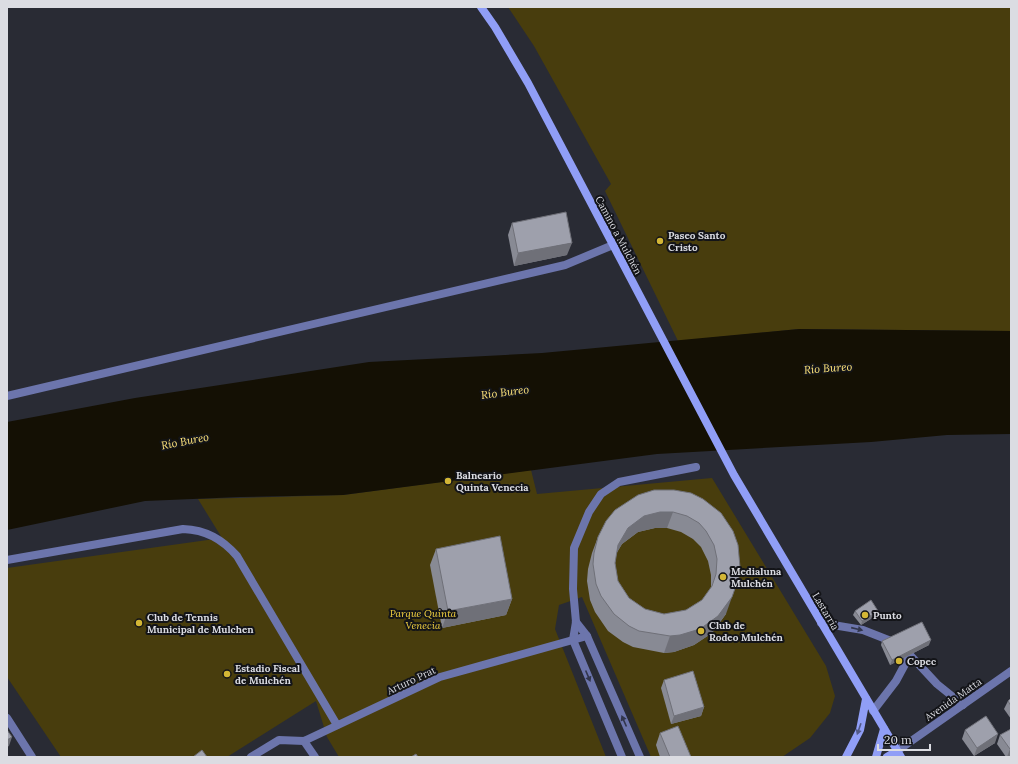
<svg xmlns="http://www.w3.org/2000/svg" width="1018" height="764" font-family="Lora,serif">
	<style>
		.green { fill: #483d0d }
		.water { fill: #141004 }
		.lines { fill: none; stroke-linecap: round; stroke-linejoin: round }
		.service { stroke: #6c75ac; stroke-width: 8 }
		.minor { stroke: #6c75ac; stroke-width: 8 }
		.secondary { stroke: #909ef6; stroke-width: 8 }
		.wall { fill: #888a94; fill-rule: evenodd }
		.shaded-wall { fill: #6f7078 }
		.building { fill: #9ea0ac; stroke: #6f7078; fill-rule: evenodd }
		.oneway { fill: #32364c }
		.oneway2 { fill: #525987 }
		.poi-dot { fill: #d3b635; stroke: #131418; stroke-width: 1.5 }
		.labels { text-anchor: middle; stroke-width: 4; stroke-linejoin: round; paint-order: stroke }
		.street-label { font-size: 10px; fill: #dbdce2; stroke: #131418 }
		.poi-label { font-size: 10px; font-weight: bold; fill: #dbdce2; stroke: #131418; text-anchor: start }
		.park-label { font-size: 10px; font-style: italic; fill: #f4d240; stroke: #131418 }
		.water-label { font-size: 11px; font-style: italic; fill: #fbe179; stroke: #131418 }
	</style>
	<rect width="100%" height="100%" fill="#292b34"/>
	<g class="green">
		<path d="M508 7H1011V331L799 329 678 341 605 191 611 184 534 46Z"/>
		<path d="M531 470 537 494 712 478 826 666 835 696 830 713 810 738 782 757H651L582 597 559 605 555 629 606 757H339L327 737 316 701 227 757H61L7 677V568L222 538 198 499 343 495Z"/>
	</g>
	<path class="water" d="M799 329 1011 331V434L947 435 871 442 657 454 343 495 240 497 145 501 7 530V422L135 398 369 362 542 353Z"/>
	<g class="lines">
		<g class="service">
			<path d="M7 396 565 265 613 245"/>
			<path d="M576 622 587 636"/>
			<path d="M821 623 863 630 891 641"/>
			<path d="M573 640 576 622 573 589 574 548 589 512 601 494 619 482 696 467"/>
			<path d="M873 711 896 681 910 655 937 684 963 705"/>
		</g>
		<g class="minor">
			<path d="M7 560 183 529C206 530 222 539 237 556L337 725"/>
			<path d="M573 640 622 757"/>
			<path d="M7 718 32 757"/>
			<path d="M304 741 315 757"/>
			<path d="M897 751 1011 671"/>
			<path d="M251 757 279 740 304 741 440 677 587 636 640 757"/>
		</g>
		<g class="secondary">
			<path d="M481 7 495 27 528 83 734 475 901 757"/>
			<path d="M846 757 860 730 866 699"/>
			<path d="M876 757 884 729"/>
			<path d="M887 757 897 751"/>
		</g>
	</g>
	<g class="wall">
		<path d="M512 223 567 255 514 266 508 235Z"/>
		<path d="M615 510 721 513 726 614 712 633 694 645 674 652 664 653 633 647 623 642 608 631 595 612 590 600 587 581 588 569 592 553 598 537ZM655 528H667L681 532 693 539 701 547 708 561 711 575V588L702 600 686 610 664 614 645 609 629 598 618 581 615 563 616 554 622 544 638 532Z"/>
		<path d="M436 549 512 599 506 615 442 628 430 565Z"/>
		<path d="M855 611 877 615 861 625 853 615Z"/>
		<path d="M882 641 929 645 890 665 881 645Z"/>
		<path d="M664 680 704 707 701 716 671 724 661 688Z"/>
		<path d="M1011 698V719L1004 709 1008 701Z"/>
		<path d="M1011 729V755L1008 757H1006L997 744 1000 735Z"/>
		<path d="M965 730 995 743 974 756 962 739Z"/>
		<path d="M660 733 691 757H660L656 745Z"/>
	</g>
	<g class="shaded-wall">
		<path d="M572 243 567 255 514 266 518 253Z"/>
		<path d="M660 512H673L667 528H655L638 532 622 544 612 561 618 545 628 528 644 516Z"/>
		<path d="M732 597 726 614 712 633 694 645 674 652 664 653 670 636Z"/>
		<path d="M512 599 506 615 442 628 448 611Z"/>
		<path d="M878 611 877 615 861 625 862 621Z"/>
		<path d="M931 640 929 645 890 665 892 660Z"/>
		<path d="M704 707 701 716 671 724 674 716Z"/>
		<path d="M998 734 995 743 974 756 977 748Z"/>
		<path d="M12 737 9 746 7 747V740Z"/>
		<path d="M1010 749H1011V755L1008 757H1007Z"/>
	</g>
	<g class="building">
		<path d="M566 212 572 243 518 253 512 223Z"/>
		<path d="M654 490H674L691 493 703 499 721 513 733 531 738 545 740 567 739 577 732 597 718 616 700 629 680 635 670 636 639 631 629 626 614 614 601 596 596 584 593 564 594 553 598 537 606 521 615 510 638 495ZM660 512H673L687 516 699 523 706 531 714 545 717 559 716 574 712 586 702 600 686 610 664 614 645 609 629 598 618 581 615 563 618 545 628 528 644 516Z"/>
		<path d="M500 536 512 599 448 611 436 549Z"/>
		<path d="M871 600 878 611 862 621 855 611Z"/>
		<path d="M922 622 931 640 892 660 882 641Z"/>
		<path d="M693 671 704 707 674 716 664 680Z"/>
		<path d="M1011 698V706L1008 701Z"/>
		<path d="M986 716 998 734 977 748 965 730Z"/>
		<path d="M678 726 691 757H670L660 733Z"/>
		<path d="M1011 729V749H1010L1000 735Z"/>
		<path d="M7 730 12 737 7 740Z"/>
		<path d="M202 750 207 757H193Z"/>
		<path d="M416 754 418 757H411Z"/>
	</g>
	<defs><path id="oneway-solid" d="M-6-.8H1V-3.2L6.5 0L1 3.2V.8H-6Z"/></defs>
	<g class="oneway">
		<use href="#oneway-solid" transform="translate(857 629) rotate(13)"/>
		<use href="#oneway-solid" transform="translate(588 676) rotate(67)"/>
		<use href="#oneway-solid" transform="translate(624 721) rotate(-114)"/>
	</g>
	<use class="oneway2" href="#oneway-solid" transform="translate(859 729) rotate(109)"/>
	<g class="poi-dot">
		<circle cx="660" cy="241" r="4"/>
		<circle cx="448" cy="481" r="4"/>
		<circle cx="723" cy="577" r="4"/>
		<circle cx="865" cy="615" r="4"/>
		<circle cx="139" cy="623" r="4"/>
		<circle cx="701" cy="631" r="4"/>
		<circle cx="899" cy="661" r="4"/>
		<circle cx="227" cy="674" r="4"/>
	</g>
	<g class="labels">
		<g class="street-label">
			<text transform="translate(619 235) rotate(62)" y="4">Camino a Mulchén</text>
			<text transform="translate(826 611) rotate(59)" y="4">Lastarria</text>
			<text transform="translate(411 680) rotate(-25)" y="4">Arturo Prat</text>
			<text transform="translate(953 699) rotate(-35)" y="4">Avenida Matta</text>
		</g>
		<g class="poi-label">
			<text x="668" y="239">Paseo Santo<tspan x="668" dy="12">Cristo</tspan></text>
			<text x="456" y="479">Balneario<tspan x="456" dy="12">Quinta Venecia</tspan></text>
			<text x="731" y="575">Medialuna<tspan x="731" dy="12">Mulchén</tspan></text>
			<text x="873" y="619">Punto</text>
			<text x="147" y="621">Club de Tennis<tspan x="147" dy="12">Municipal de Mulchen</tspan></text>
			<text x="709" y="629">Club de<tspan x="709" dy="12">Rodeo Mulchén</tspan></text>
			<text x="907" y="665">Copec</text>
			<text x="235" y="672">Estadio Fiscal<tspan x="235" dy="12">de Mulchén</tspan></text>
		</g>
		<g class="park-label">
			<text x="423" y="617">Parque Quinta<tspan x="423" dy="12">Venecia</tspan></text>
		</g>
		<g class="water-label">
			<text transform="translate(828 368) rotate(-4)" y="4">Río Bureo</text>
			<text transform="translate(505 392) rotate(-7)" y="4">Río Bureo</text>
			<text transform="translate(185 441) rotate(-11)" y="4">Río Bureo</text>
		</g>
	</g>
	<rect width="1018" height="764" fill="none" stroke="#dbdce2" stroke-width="16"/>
	<path d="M878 744v6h52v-6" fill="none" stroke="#dbdce2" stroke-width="2"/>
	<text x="884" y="744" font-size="12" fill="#dbdce2" stroke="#131418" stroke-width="3" paint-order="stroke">20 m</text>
</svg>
